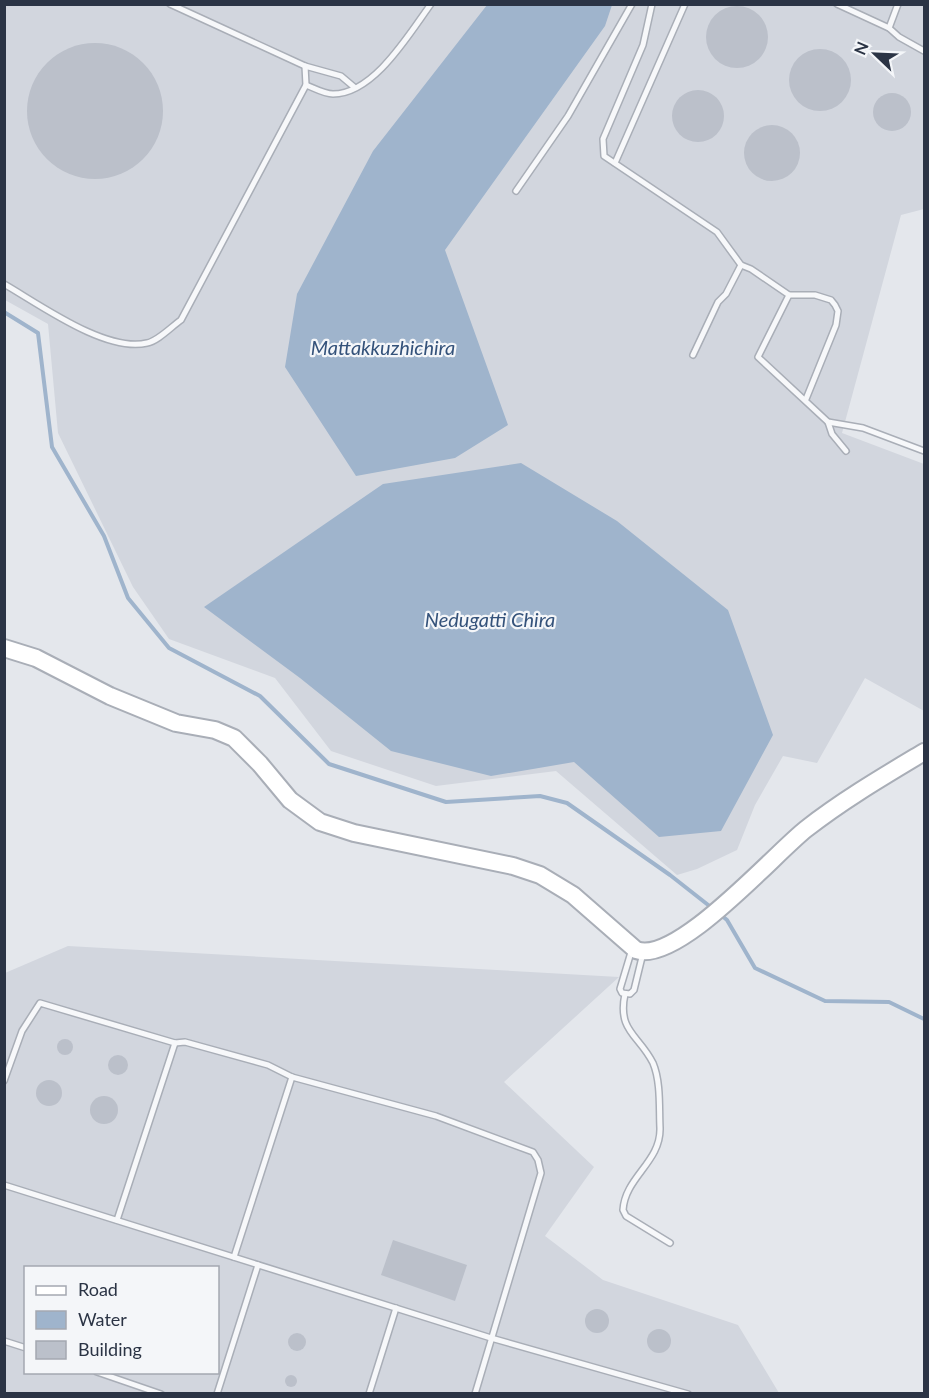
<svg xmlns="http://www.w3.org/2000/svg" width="929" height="1398" font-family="Lato,sans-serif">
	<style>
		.built { fill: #d2d6de; fill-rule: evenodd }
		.water { fill: #9fb4cc }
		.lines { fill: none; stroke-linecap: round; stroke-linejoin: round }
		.stream { stroke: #9fb4cc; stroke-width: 4 }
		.building { fill: #bbc0ca }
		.lane-casing { stroke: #a9aeb7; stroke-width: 8 }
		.secondary-casing { stroke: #a9aeb7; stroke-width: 20 }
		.lane { stroke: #f7f8fa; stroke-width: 5 }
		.secondary { stroke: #fff; stroke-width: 16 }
		.labels { text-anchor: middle; stroke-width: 4.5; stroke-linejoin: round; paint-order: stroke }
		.water-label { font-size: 20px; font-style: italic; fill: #34527a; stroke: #f4f6f9 }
	</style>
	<rect width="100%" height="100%" fill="#e4e7ec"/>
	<g class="built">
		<path d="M5 5H924V209L901 215 842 433 924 464V711L865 678 817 763 783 756 755 805 737 850 697 869 677 875 556 771 436 786 331 751 275 678 169 639 133 587 58 433 48 324 5 300Z"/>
		<path d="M68 946 619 977 504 1082 594 1167 545 1236 603 1280 738 1325 779 1393 5 1394V973ZM26 1268H218V1372H26Z"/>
	</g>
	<g class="water">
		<path d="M487 5H612L605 26 445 250 508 425 455 458 356 476 285 367 297 294 373 151Z"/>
		<path d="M521 463 617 521 728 610 773 735 721 831 659 837 574 762 491 776 391 751 300 678 204 607 383 484Z"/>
	</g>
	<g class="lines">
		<g class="stream">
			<path d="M4 312 38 333 52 447 104 536 128 598 169 648 260 696 329 764 446 802 540 796 567 803 670 875 712 908"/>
			<path d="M721 915 727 920 755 968 825 1001 889 1002 924 1019"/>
		</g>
	</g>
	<g class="building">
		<circle cx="737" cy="37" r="31"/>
		<circle cx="95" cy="111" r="68"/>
		<circle cx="820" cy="80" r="31"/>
		<circle cx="698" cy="116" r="26"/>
		<circle cx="892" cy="112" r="19"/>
		<circle cx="772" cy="153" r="28"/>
		<circle cx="65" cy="1047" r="8"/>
		<circle cx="118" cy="1065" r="10"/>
		<circle cx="49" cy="1093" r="13"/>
		<circle cx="104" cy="1110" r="14"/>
		<path d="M393 1240 467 1265 455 1301 381 1275Z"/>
		<circle cx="597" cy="1321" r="12"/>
		<circle cx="659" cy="1341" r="12"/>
		<circle cx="297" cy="1342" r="9"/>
		<circle cx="291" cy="1381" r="6"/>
	</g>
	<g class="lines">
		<g class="lane-casing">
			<g id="lane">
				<path d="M170 4 305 66"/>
				<path d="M652 4 643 45 603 139 604 156 717 232 741 265 751 269 789 295H815L831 300 835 305 838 311 836 325 806 399"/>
				<path d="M837 4 889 28 899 37 924 51"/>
				<path d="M889 28 898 4"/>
				<path d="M306 85C314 88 324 94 333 94 374 94 409 34 431 4"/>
				<path d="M615 163 685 4"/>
				<path d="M516 191 568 116 632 4"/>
				<path d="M4 284C39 304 106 353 147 343 158 341 171 327 181 320L306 85 305 66 341 76 354 87"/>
				<path d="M789 295 758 357 828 422 863 428 924 451"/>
				<path d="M693 355 718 302 726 294 741 265"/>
				<path d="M828 422 832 434 846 451"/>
				<path d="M632 949 620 989 622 993 630 994 634 990 643 953"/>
				<path d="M625 994C617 1031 639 1035 653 1063 661 1082 659 1108 660 1128 661 1162 625 1177 623 1210L626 1216 670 1243"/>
				<path d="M4 1081 22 1031 40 1003 175 1043 185 1042 268 1065 292 1077 436 1116 533 1152 538 1160 541 1173 475 1394"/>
				<path d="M4 1185 491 1338 688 1394"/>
				<path d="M117 1220 175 1043"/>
				<path d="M234 1257 292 1077"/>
				<path d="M4 1341 26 1348"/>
				<path d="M97 1372 161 1394"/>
				<path d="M217 1394 258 1265"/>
				<path d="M369 1394 396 1308"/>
			</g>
		</g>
		<g class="secondary-casing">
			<path id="secondary" d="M4 648 36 658 110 696 176 723 215 730 234 738 260 764 290 800 320 822 354 833 513 866 540 875 573 895 636 950C677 965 773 855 806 829 843 800 884 776 924 752"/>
		</g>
		<use href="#lane" class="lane"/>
		<use href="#secondary" class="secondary"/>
	</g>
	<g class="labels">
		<g class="water-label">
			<text x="383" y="355">Mattakkuzhichira</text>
			<text x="490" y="627">Nedugatti Chira</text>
		</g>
	</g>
	<rect width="929" height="1398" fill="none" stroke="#2b3445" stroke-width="12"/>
	<rect x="24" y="1266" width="195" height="108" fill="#f4f6f9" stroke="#a4a8b1" stroke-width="1.5"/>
	<rect x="36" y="1286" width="30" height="9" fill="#ffffff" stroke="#a4a8b1" stroke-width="1.5"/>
	<text x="78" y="1296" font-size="18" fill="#2b3445">Road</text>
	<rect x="36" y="1311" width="30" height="18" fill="#9fb4cc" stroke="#a4a8b1" stroke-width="1.5"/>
	<text x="78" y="1326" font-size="18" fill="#2b3445">Water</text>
	<rect x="36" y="1341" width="30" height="18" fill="#bbc0ca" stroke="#a4a8b1" stroke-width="1.5"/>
	<text x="78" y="1356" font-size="18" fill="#2b3445">Building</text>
	<g transform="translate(875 54) rotate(293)" stroke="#f4f6f9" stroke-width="4.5" paint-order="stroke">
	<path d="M0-4.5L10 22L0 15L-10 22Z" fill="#2b3445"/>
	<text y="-9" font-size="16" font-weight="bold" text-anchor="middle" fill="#2b3445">N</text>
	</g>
</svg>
